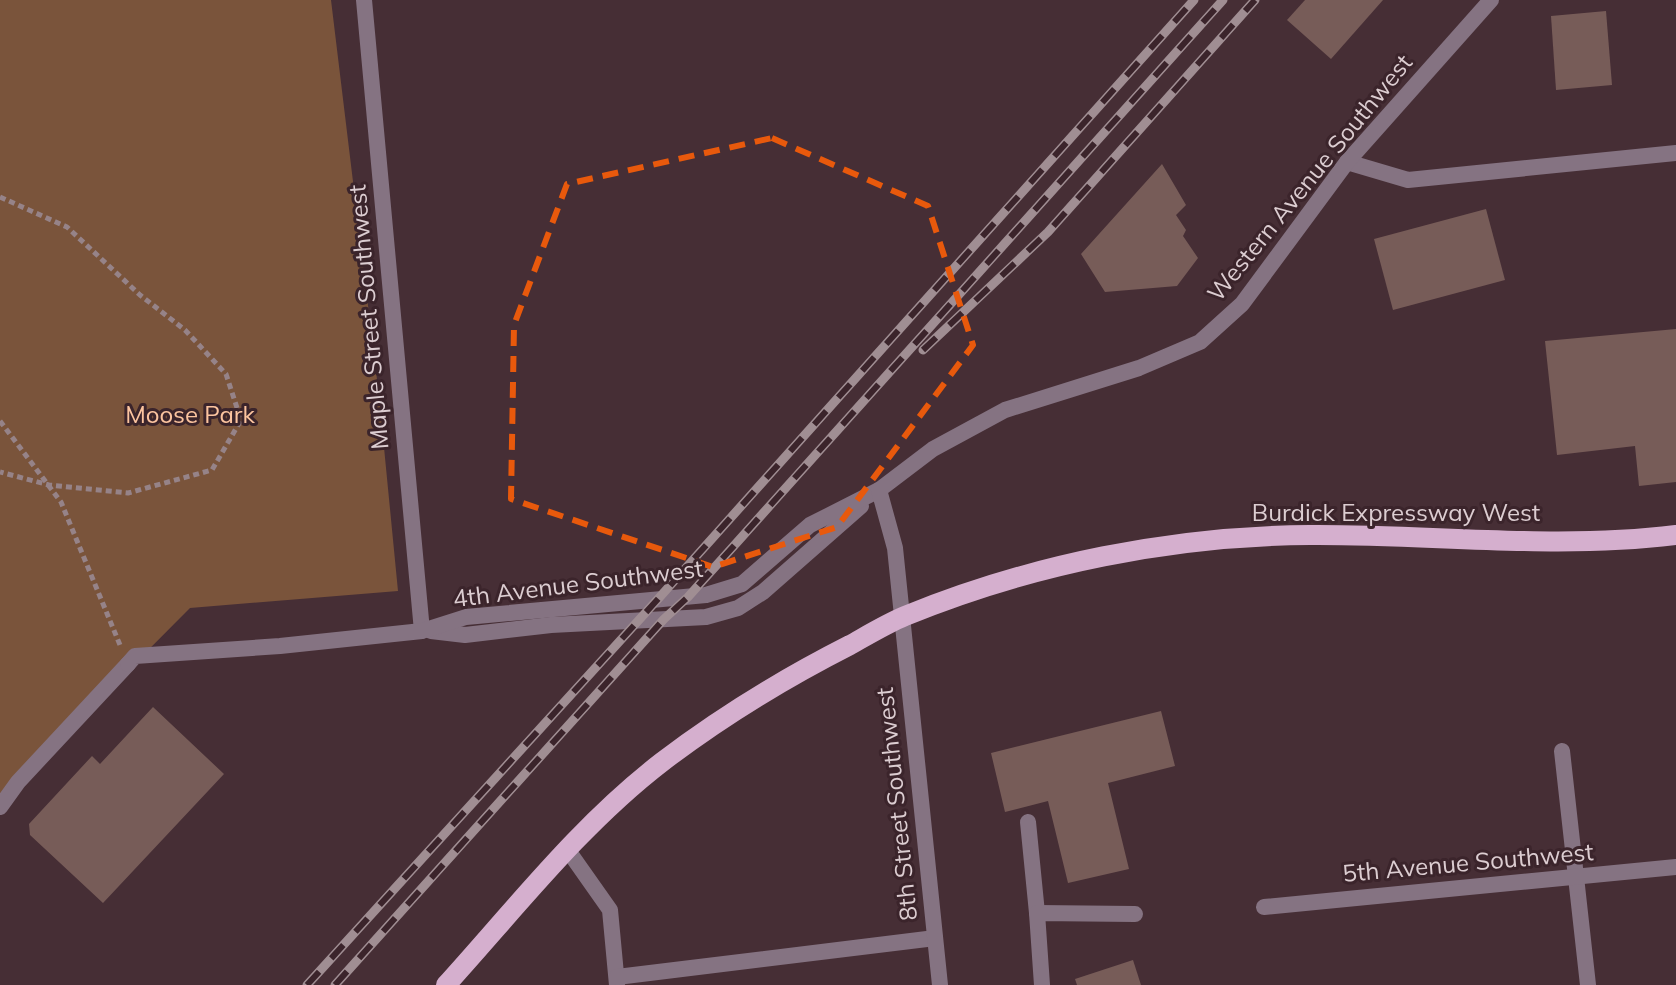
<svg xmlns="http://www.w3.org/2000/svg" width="1676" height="985" font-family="Mulish,sans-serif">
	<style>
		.green { fill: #7a543b }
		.building { fill: #775c58 }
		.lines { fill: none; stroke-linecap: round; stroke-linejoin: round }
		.path { stroke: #968388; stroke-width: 5; stroke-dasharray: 6 4; stroke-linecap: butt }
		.lane { stroke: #857382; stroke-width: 16 }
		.street { stroke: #857382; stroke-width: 16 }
		.primary { stroke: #d5afce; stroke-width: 20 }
		.rail-casing { stroke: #a08e93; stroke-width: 9 }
		.rail { stroke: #3b242b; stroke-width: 6; stroke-dasharray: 18; stroke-linecap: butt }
		.marked { fill: none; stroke: #e8590c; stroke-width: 6; stroke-dasharray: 16 10; stroke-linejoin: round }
		.labels { text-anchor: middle; stroke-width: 6; stroke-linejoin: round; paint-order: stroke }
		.street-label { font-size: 24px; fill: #dccdd1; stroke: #3b242b }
		.park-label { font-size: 24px; fill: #fcc49f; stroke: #3b242b }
	</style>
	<rect width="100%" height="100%" fill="#462e35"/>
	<path class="green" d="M0 0H331L379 396 398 591 190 608 0 799Z"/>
	<g class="building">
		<path d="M1305 0H1383L1331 59 1287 20Z"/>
		<path d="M1606 11 1612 85 1556 90 1551 16Z"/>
		<path d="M1162 164 1186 205 1176 215 1186 230 1183 236 1198 258 1177 286 1105 292 1081 254Z"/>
		<path d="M1486 209 1505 280 1393 310 1374 239Z"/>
		<path d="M1676 329V482L1639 486 1635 446 1557 455 1545 341Z"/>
		<path d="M153 707 224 774 103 903 30 835 29 824 92 756 100 764Z"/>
		<path d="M1161 711 1175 766 1108 783 1129 869 1068 883 1048 801 1005 812 991 753Z"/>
		<path d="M1133 960 1141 985H1077L1075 979Z"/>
	</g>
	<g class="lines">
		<g class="path">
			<path d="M0 197 67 227 140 295 185 330 226 374 241 420 212 470 128 493 49 485 0 472"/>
			<path d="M0 421 61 502 120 645"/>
		</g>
		<g class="lane">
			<path d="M0 807 18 782 128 664"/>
			<path d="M1028 822 1037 913"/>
			<path d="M1042 985 1037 913 1135 914"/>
		</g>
		<g class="street">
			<path d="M364 0 422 631"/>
			<path d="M1347 162 1408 180 1676 153"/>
			<path d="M431 631 465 635 551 625 706 617 738 608 763 592 861 506"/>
			<path d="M128 664 135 656 280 646 422 631 466 617 706 595 742 584 810 525 879 490"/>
			<path d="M1562 751 1588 985"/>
			<path d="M567 849 610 910 617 985"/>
			<path d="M1264 907 1676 867"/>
			<path d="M617 977 935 938"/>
			<path d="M940 985 895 548 879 490 933 449 1005 410 1139 368 1200 342 1242 304 1347 162 1491 0"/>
		</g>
		<path class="primary" d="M446 985C515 909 580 825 662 762 721 717 785 678 850 645 868 635 886 624 905 616 1032 564 1172 536 1310 535 1431 534 1555 550 1676 535"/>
		<g class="rail-casing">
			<g id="rail">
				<path d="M923 350 1048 232 1255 0"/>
				<path d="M307 985 658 599 1194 0"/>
				<path d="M335 985 664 619 688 597 1223 0"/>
			</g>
		</g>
		<use href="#rail" class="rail"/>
	</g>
	<path class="marked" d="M772 138 928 206 973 345 837 527 713 567 511 499 514 325 567 184Z"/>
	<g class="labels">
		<g class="street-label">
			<text transform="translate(1310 178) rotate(-51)" y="8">Western Avenue Southwest</text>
			<text transform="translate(369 317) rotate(-95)" y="8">Maple Street Southwest</text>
			<text x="1396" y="521">Burdick Expressway West</text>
			<text transform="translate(578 584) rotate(-7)" y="8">4th Avenue Southwest</text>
			<text transform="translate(897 804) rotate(-96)" y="8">8th Street Southwest</text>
			<text transform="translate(1468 863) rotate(-5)" y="8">5th Avenue Southwest</text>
		</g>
		<g class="park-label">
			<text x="190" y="423">Moose Park</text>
		</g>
	</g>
</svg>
